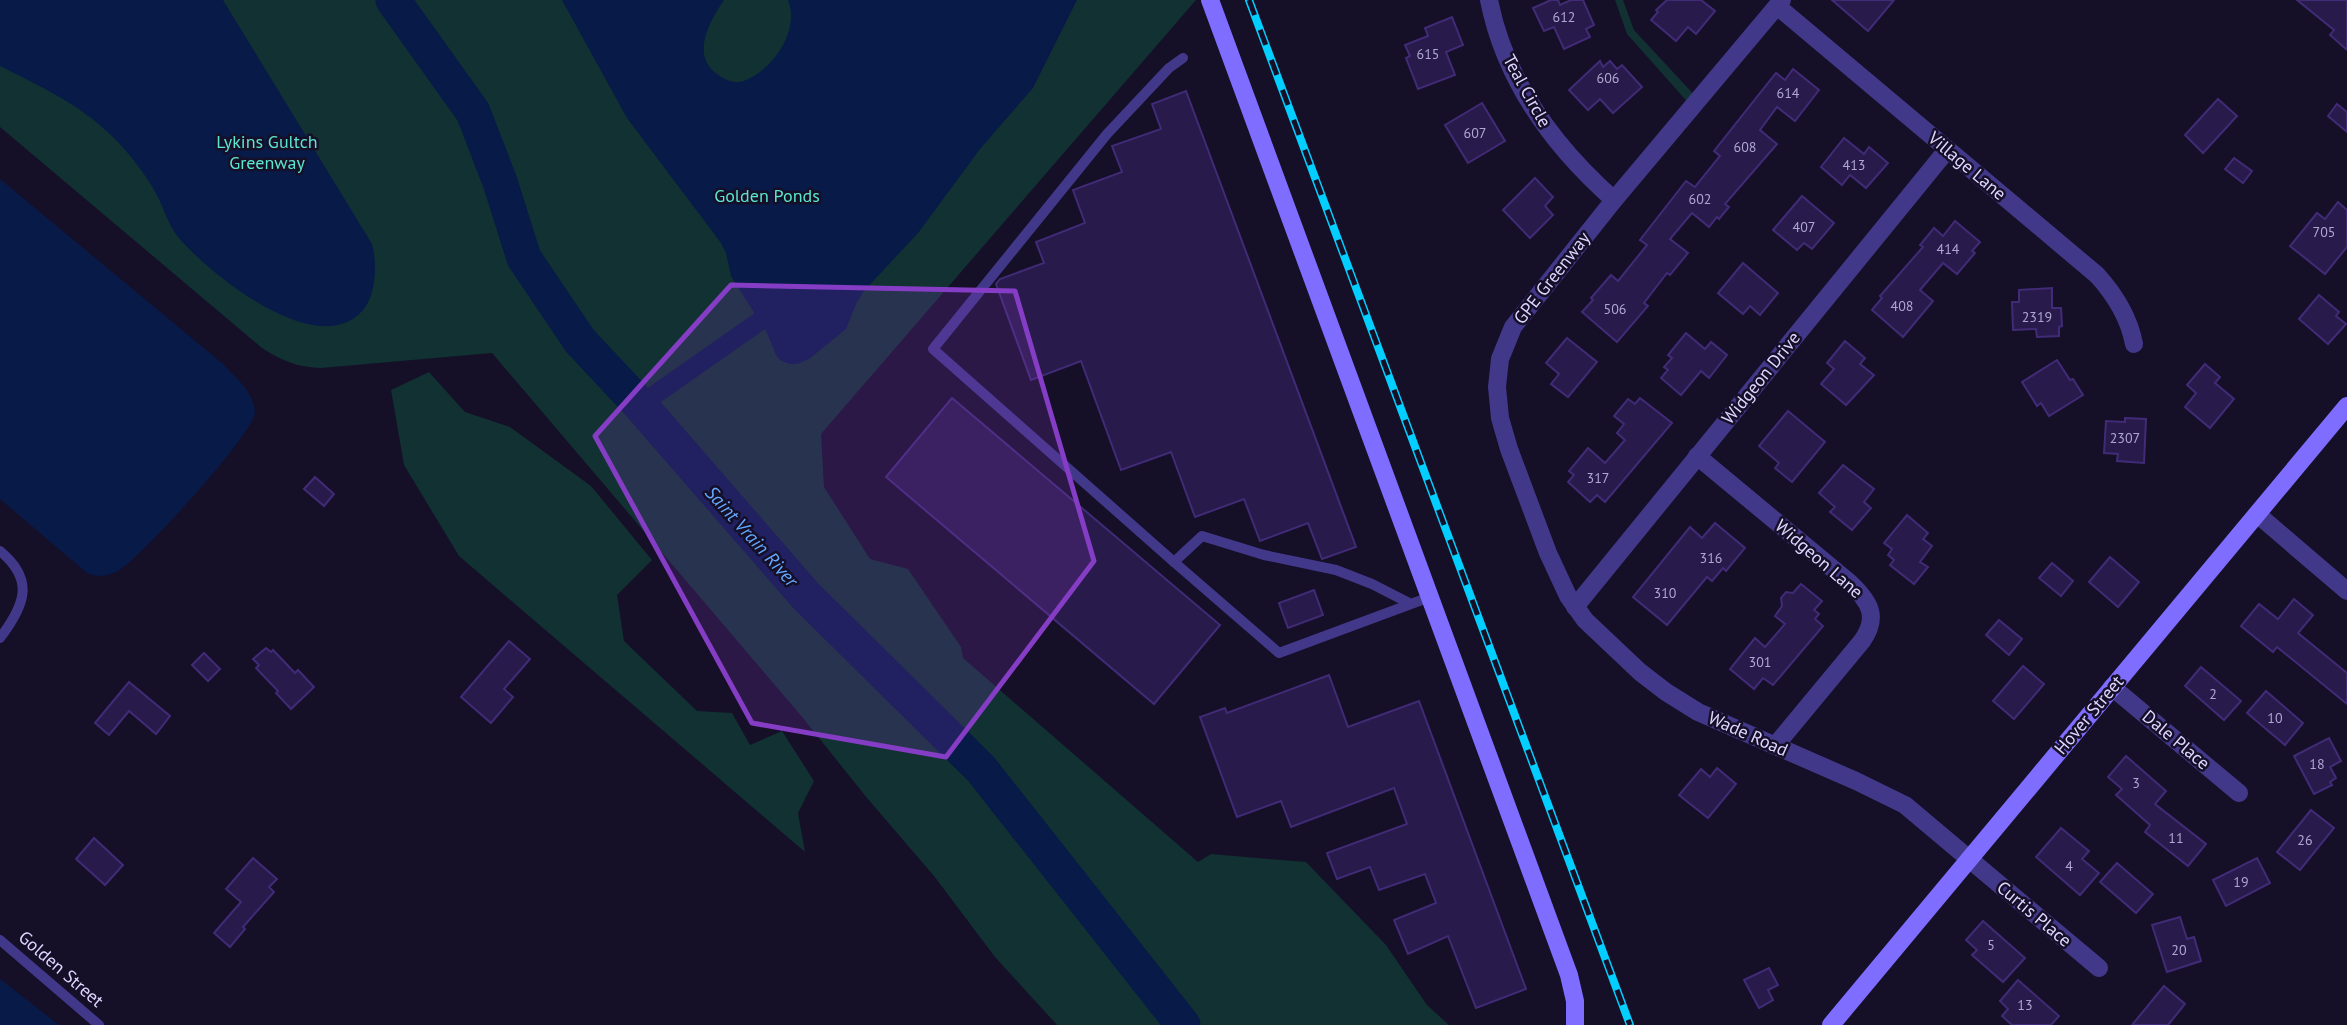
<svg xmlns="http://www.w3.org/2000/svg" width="2347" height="1025" font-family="'PT Sans',sans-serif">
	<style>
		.green { fill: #113133 }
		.water { fill: #081a48 }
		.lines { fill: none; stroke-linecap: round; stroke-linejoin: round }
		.canal { stroke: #081a48; stroke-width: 19 }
		.river { stroke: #081a48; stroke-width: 35 }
		.building { fill: #281a4a; stroke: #412b77; stroke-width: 2 }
		.lane { stroke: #423889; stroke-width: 10 }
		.street { stroke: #423889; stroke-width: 18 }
		.secondary { stroke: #7e6dff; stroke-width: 18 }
		.rail-casing { stroke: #02cfff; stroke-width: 8 }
		.rail { stroke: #150f28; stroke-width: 5; stroke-dasharray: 16; stroke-linecap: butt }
		.marked { fill: #853dc5; fill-opacity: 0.2; stroke: #853dc5; stroke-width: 5; stroke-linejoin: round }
		.labels { text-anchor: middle; stroke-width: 5; stroke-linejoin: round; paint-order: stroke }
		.number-label { font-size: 14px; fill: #b0a7d2 }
		.street-label { font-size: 18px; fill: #ded6ff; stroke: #150f28 }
		.park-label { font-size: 18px; fill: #5ce5cf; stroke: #150f28 }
		.water-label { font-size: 19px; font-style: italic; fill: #64a9ff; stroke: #150f28 }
	</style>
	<rect width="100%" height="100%" fill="#150f28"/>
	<g class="green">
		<path d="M0 0H1196L821 434 824 487 870 559 908 569 961 647 963 658 1198 862 1211 854 1306 862 1386 945 1427 1005 1449 1025H1057L995 957 934 876 867 798 803 718 492 353 321 368C297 367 282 361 262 348L0 127Z"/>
		<path d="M1615 0H1623L1634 30 1698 99 1692 107 1627 34Z"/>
		<path d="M429 372 465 412 510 427 591 486 652 560 617 595 624 641 697 711 732 713 750 745 782 731 814 781 798 813 805 852 459 556 404 465 391 390Z"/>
	</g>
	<g class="water">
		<path d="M0 0H223L372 244C377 262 376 290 366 306 324 367 209 274 178 237 168 224 164 209 157 195 145 173 129 153 112 136 79 104 40 86 0 66Z"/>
		<path d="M562 0H724C709 22 689 58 720 76 726 80 733 83 740 82 771 74 801 30 788 0H1077L1033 88 980 149 918 233 863 292 856 304 846 329 809 359 797 364H789L780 360 776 355 767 333 731 276 726 253 721 243 627 118Z"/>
		<path d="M0 179 223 364C235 377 255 393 255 413 254 433 140 559 118 571 108 576 98 578 87 573L0 499Z"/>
		<path d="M0 979 59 1025H0Z"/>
	</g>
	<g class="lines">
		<path class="canal" d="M640 405 760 321"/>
		<path class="river" d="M393 0 473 112 500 182 524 258 580 341 640 405 806 596 981 769 1183 1025"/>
	</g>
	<g class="building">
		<path d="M1551 0H1558L1560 5 1571 0H1583L1594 25 1586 29 1590 37 1564 49 1554 27 1544 31 1533 8Z"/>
		<path d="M1667 0H1701L1715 11 1696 34 1688 27 1676 41 1651 20 1658 12 1656 10Z"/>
		<path d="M1832 0H1894L1868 31Z"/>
		<path d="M2297 0H2347V50L2330 35 2334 30Z"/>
		<path d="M1452 17 1463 45 1446 52 1455 75 1418 89 1406 58 1410 56 1405 45 1428 36 1425 28Z"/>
		<path d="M1600 61 1603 67 1610 61 1617 69 1622 65 1642 87 1613 113 1600 99 1588 110 1569 90Z"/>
		<path d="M1793 69 1819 90 1795 121 1777 107 1760 130 1777 144 1725 204 1729 207 1719 219 1717 217 1709 227 1692 213 1670 239 1688 253 1670 275 1667 273 1644 303 1648 306 1617 342 1582 312 1593 300 1591 298 1611 275 1618 281 1647 245 1640 240 1686 181 1695 187 1720 156 1714 151 1776 73 1785 80Z"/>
		<path d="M1186 91 1356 547 1322 559 1308 523 1260 541 1244 499 1195 517 1171 452 1121 470 1081 361 1031 380 996 284 1000 279 1044 263 1036 242 1085 223 1073 190 1122 172 1112 146 1161 129 1152 104Z"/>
		<path d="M2218 99 2237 116 2203 153 2185 135Z"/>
		<path d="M1482 103 1505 141 1468 163 1445 125Z"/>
		<path d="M2337 104 2347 112V132L2328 116Z"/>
		<path d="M1844 138 1864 154 1869 147 1888 163 1866 188 1850 175 1842 185 1821 167Z"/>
		<path d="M2234 158 2252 171 2243 183 2225 169Z"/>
		<path d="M1535 178 1553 197 1545 206 1553 215 1530 238 1503 210Z"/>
		<path d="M1802 196 1834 223 1812 249 1804 243 1797 250 1773 230Z"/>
		<path d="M2338 202 2347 210V247L2325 274 2290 246 2317 213 2325 219Z"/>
		<path d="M1955 221 1980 242 1972 251 1975 253 1957 274 1943 263 1920 290 1933 301 1903 337 1872 310 1882 298 1880 296 1923 247 1920 245 1934 228 1943 236Z"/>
		<path d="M1743 263 1778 293 1760 315 1750 306 1743 314 1718 293Z"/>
		<path d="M2052 288V308H2061L2062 326 2059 327V336L2037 337 2036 329 2013 330 2012 302H2019V290Z"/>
		<path d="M2319 295 2339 312 2336 316 2346 324 2328 344 2299 319Z"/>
		<path d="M1686 333 1705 349 1711 342 1727 355 1709 378 1701 371 1681 395 1661 378 1668 370 1664 367 1672 358 1668 355Z"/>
		<path d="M1567 338 1597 362 1568 397 1551 384 1559 374 1546 363Z"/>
		<path d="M1845 341 1865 358 1860 364 1874 375 1846 405 1821 384 1834 369 1827 363Z"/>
		<path d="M2057 360 2070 380 2073 379 2083 395 2049 416 2041 403 2037 406 2022 382Z"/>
		<path d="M2205 364 2220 377 2215 383 2234 399 2210 428 2185 407 2196 393 2187 385Z"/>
		<path d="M952 398 1220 625 1154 704 886 477Z"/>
		<path d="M1640 398 1672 423 1605 502 1597 495 1590 502 1568 482 1574 475 1569 471 1588 448 1605 463 1625 440 1617 433 1624 424 1614 416 1628 399 1635 404Z"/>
		<path d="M1788 411 1825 442 1792 482 1775 468 1779 463 1759 446Z"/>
		<path d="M2125 418 2146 419 2144 463 2117 461 2118 454 2104 453 2106 421 2125 422Z"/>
		<path d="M1843 465 1874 489 1864 502 1871 508 1852 530 1830 512 1835 507 1819 493Z"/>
		<path d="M315 477 334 494 324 506 304 489Z"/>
		<path d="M1907 515 1928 533 1923 539 1932 546 1920 562 1928 567 1914 584 1890 565 1894 560 1888 555 1892 549 1884 543Z"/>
		<path d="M1715 523 1745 548 1726 571 1723 568 1712 581 1707 577 1667 625 1633 597 1690 527 1702 538Z"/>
		<path d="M2110 557 2139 582 2118 607 2089 582Z"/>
		<path d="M2052 563 2073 581 2061 596 2039 578Z"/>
		<path d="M1801 584 1822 601 1814 610 1819 614 1815 619 1823 626 1773 685 1763 678 1754 689 1730 669 1755 638 1765 647 1785 624 1775 616 1782 606 1781 598 1786 592 1793 593Z"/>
		<path d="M1314 590 1323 615 1288 628 1279 603Z"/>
		<path d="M2294 599 2313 615 2298 633 2347 673V704L2277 647 2273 652 2241 626 2259 604 2278 619Z"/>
		<path d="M1999 620 2022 639 2009 655 1986 635Z"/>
		<path d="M509 641 530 659 504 689 513 697 491 723 461 697Z"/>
		<path d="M266 648 271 652 273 650 295 673 298 670 314 687 291 709 276 693 278 691 256 668 259 665 253 659Z"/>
		<path d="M204 653 220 669 208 681 192 665Z"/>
		<path d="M2023 666 2044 684 2014 719 1993 701Z"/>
		<path d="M2201 667 2241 701 2224 720 2185 686Z"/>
		<path d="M1329 675 1348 727 1419 701 1526 989 1476 1008 1448 936 1408 954 1394 920 1436 903 1425 874 1379 890 1370 867 1337 879 1327 853 1407 824 1394 788 1291 827 1281 801 1237 817 1200 717 1225 708 1227 713Z"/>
		<path d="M129 682 170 716 156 734 129 711 109 735 95 723Z"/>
		<path d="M2266 691 2303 723 2285 745 2247 713Z"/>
		<path d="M2329 738 2341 761 2330 767 2336 778 2330 782 2332 785 2314 794 2294 756Z"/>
		<path d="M2126 756 2166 791 2155 804 2206 844 2188 866 2145 832 2150 825 2116 795 2122 789 2108 777Z"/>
		<path d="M1717 768 1736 784 1708 818 1679 795 1701 769 1710 777Z"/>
		<path d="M2311 810 2334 828 2300 870 2277 852Z"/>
		<path d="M2061 828 2089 851 2082 859 2099 873 2080 895 2036 857Z"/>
		<path d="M94 838 123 865 105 885 76 859Z"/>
		<path d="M253 858 277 879 269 887 274 892 243 927 245 929 230 947 214 933 241 902 226 889Z"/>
		<path d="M2257 858 2270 883 2226 906 2213 880Z"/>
		<path d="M2117 863 2153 894 2136 913 2100 882Z"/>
		<path d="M2180 917 2187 939 2194 937 2201 961 2167 972 2152 925Z"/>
		<path d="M1983 921 2025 958 2003 982 1972 955 1977 950 1966 940Z"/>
		<path d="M1769 968 1778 985 1768 990 1773 1000 1759 1008 1744 980Z"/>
		<path d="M2018 980 2059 1016 2051 1025H2012L2002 1016 2008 1009 2000 1001Z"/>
		<path d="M2164 986 2185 1004 2168 1025H2132Z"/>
	</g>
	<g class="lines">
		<g class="lane">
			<path d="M0 551C35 580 25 605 0 638"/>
			<path d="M1174 562 933 349 1107 134 1169 68 1183 58"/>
			<path d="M1411 604 1372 584 1336 570 1264 555 1202 536 1174 562 1279 653 1411 604 1430 597"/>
			<path d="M0 940 99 1025"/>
		</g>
		<g class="street">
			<path d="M1489 0C1505 81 1554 147 1614 200"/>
			<path d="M1782 0 1614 200 1513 327 1500 359 1497 387 1500 418 1509 449 1548 553 1568 596 1585 620 1640 672 1666 692 1698 712 1856 781 1905 805 2099 968"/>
			<path d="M1777 6 2097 275C2116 296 2129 317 2134 344"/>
			<path d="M1697 456 1850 583C1870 602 1879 617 1862 641L1775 746"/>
			<path d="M2257 514 2347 591"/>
			<path d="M1575 607 1947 150"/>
			<path d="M2112 687 2239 793"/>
		</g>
		<g class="secondary">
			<path d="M1210 0 1569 975 1575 1001V1025"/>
			<path d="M1831 1025 2347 406"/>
		</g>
		<g class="rail-casing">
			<path id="rail" d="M1249 0 1630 1025"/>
		</g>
		<use href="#rail" class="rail"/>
	</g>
	<path class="marked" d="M731 285 1015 291 1094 561 946 757 752 723 595 436Z"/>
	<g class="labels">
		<g class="number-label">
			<text x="1564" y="22">612</text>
			<text x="1428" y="59">615</text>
			<text x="1608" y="83">606</text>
			<text x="1788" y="98">614</text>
			<text x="1475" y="138">607</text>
			<text x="1745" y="152">608</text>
			<text x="1854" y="170">413</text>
			<text x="1700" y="204">602</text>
			<text x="1804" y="232">407</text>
			<text x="2324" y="237">705</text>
			<text x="1948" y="254">414</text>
			<text x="1902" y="311">408</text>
			<text x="1615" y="314">506</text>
			<text x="2037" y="322">2319</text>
			<text x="2125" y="443">2307</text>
			<text x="1598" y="483">317</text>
			<text x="1711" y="563">316</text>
			<text x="1665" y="598">310</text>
			<text x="1760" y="667">301</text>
			<text x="2213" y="699">2</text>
			<text x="2275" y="723">10</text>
			<text x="2317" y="769">18</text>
			<text x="2136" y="788">3</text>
			<text x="2176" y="843">11</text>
			<text x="2305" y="845">26</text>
			<text x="2069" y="871">4</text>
			<text x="2241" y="887">19</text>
			<text x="1991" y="950">5</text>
			<text x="2179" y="955">20</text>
			<text x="2025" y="1010">13</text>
		</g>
		<g class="street-label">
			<text transform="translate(1527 91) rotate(61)" y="6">Teal Circle</text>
			<text transform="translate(1967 166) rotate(40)" y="6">Village Lane</text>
			<text transform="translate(1552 278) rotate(-52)" y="6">GPE Greenway</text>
			<text transform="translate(1761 378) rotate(-51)" y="6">Widgeon Drive</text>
			<text transform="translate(1819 559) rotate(41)" y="6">Widgeon Lane</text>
			<text transform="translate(2089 715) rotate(-50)" y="6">Hover Street</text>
			<text transform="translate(1748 734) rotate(24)" y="6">Wade Road</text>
			<text transform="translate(2176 740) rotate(40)" y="6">Dale Place</text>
			<text transform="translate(2034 914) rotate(40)" y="6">Curtis Place</text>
			<text transform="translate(61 969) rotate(41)" y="6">Golden Street</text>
		</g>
		<g class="park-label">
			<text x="267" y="148">Lykins Gultch<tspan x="267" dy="21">Greenway</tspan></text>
			<text x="767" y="202">Golden Ponds</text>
		</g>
		<g class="water-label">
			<text transform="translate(752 536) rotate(48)" y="7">Saint Vrain River</text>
		</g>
	</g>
</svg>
